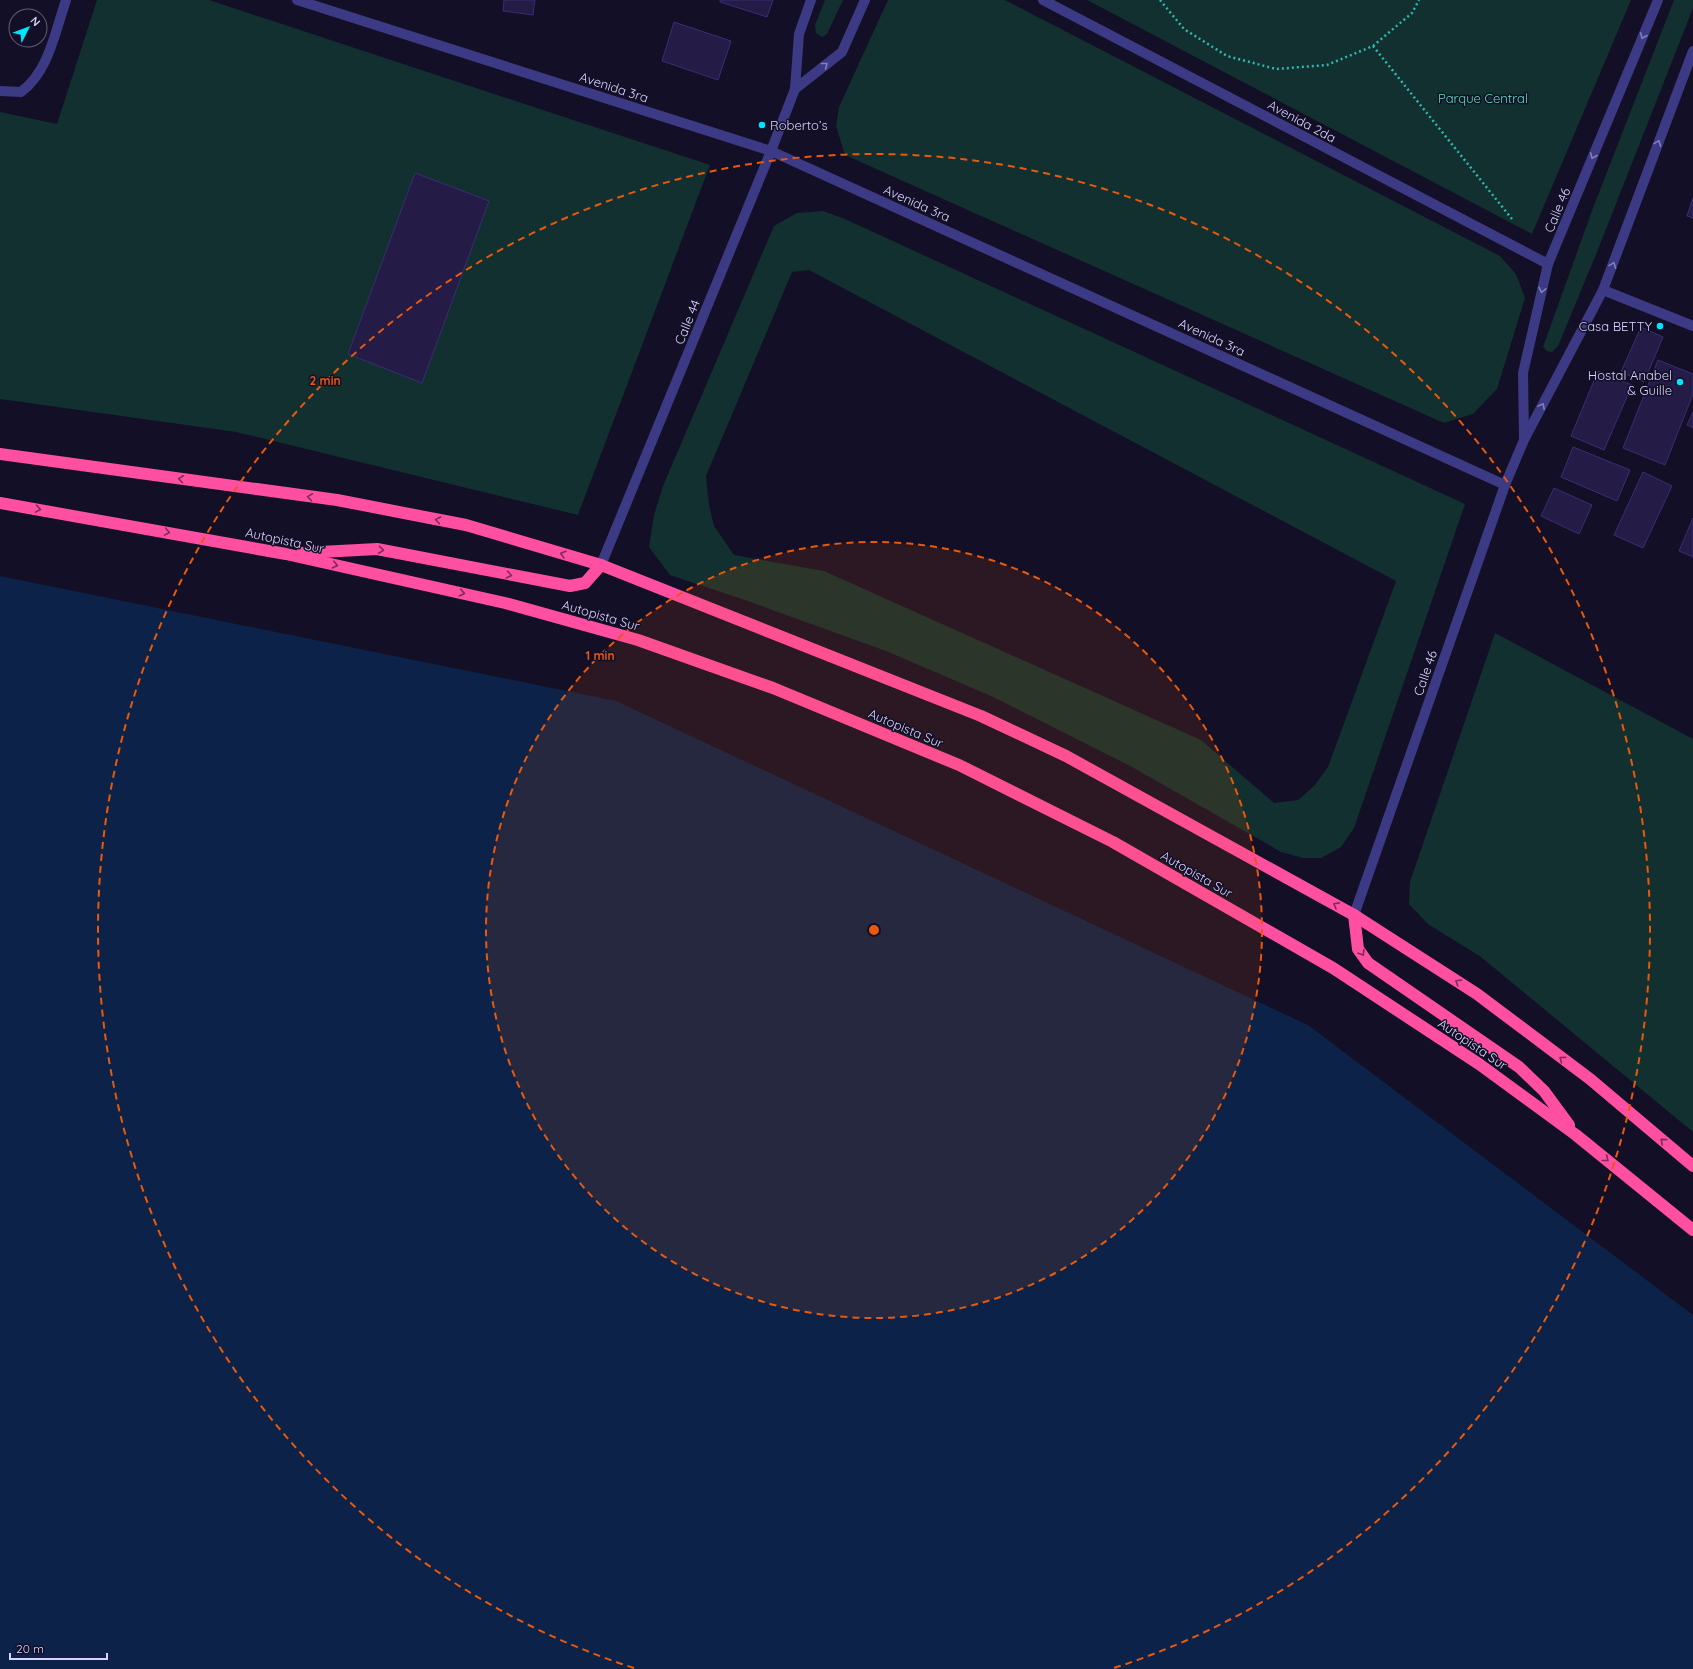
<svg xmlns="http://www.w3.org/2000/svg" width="1693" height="1669" font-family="Quicksand,sans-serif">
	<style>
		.green { fill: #12302f; fill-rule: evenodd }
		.water { fill: #0c2248 }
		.building { fill: #241b47; stroke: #3b2d73 }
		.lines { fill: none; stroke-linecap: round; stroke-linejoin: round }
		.path { stroke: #2fb8b0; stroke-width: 2.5; stroke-dasharray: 2 3; stroke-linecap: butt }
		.minor { stroke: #3d3a85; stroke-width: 10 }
		.highway { stroke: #ff4fa3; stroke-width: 12 }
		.oneway { stroke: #837fbc }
		.oneway2 { stroke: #7d2c5e }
		.ring { fill: none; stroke: #e8590c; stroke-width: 2; stroke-dasharray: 7 5 }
		.poi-dot { fill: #00e5ff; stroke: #130f26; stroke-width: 1.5 }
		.labels { text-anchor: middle; stroke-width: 3; stroke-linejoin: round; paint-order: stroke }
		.street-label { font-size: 13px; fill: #d9d4ff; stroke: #130f26 }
		.park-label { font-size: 13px; fill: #5fe0c0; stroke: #130f26 }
		.poi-label { font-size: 13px; fill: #d9d4ff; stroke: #130f26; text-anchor: end }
		.centre { fill: #e8590c; stroke: #130f26; stroke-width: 2 }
		.ring-label { font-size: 12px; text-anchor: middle; font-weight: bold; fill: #e8590c; stroke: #130f26; stroke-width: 3; stroke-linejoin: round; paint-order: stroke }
	</style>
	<rect width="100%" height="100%" fill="#130f26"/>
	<g class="green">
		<path d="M97 0H209L710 165 578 515 236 432 0 399V112L57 124Z"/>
		<path d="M825 0H843L827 34 822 37 816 33 815 25Z"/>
		<path d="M888 0H1005L1500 256 1516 274 1525 298 1497 389 1473 414 1444 423 845 155 836 126 839 107Z"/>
		<path d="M1087 0H1631L1532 234Z"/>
		<path d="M1674 0H1693V8L1597 252 1558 346 1552 352 1547 351 1543 347 1593 208Z"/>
		<path d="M823 211 845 219 1465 504 1354 828 1341 847 1321 858H1303L1281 852 1132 767 991 696 886 651 745 600 670 575 649 547 654 515 663 486 774 226 797 213ZM809 270 1396 581 1328 767 1314 786 1298 800 1274 803 1201 740 824 571 734 555 714 526 709 505 706 476 792 272Z"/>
		<path d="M1495 633 1693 739V1132L1481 957 1428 924 1409 904 1410 882Z"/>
	</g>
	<path class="water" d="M0 576 616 701 1308 1025 1693 1315V1669H0Z"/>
	<g class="building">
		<path d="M504 0H535L533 15 503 11Z"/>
		<path d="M720 0H773L767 17 720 2Z"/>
		<path d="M674 22 731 41 718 80 662 61Z"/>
		<path d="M415 173 489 201 422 383 348 354Z"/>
		<path d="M1693 198V218L1687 216Z"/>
		<path d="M1641 327 1663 337 1644 382 1621 372Z"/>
		<path d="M1658 360 1693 374V394L1665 465 1623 448Z"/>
		<path d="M1598 371 1632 385 1604 450 1571 436Z"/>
		<path d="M1693 412V428L1687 425Z"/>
		<path d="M1573 447 1630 470 1617 501 1561 477Z"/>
		<path d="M1643 472 1672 486 1643 548 1614 535Z"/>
		<path d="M1554 488 1592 505 1579 534 1541 516Z"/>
		<path d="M1693 518V557L1679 551Z"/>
	</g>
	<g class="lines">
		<g class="path">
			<path d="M1160 0 1184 29 1227 56 1276 69 1327 65 1373 46 1412 13 1419 0"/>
			<path d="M1373 46 1512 219"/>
		</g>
		<g class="minor">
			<path d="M297 0 771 151 1505 485"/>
			<path d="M1043 0 1548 264"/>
			<path d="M795 89 842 52 865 0"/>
			<path d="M0 91 21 92C49 71 55 32 66 0"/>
			<path d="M1603 290 1693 326"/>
			<path d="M1524 438 1523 373 1548 264 1658 0"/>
			<path d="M601 565 771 151 795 89 799 34 811 0"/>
			<path d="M1354 915 1505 485 1524 440 1603 290 1693 51"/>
		</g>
		<g class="highway">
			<path d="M0 454 337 500 466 525 601 565 981 716 1066 756 1354 915 1477 994 1590 1079 1693 1166"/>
			<path d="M0 503 286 554 505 603 638 640 773 688 959 765 1113 842 1333 968 1479 1064 1576 1135 1693 1230"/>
			<path d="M302 553 377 549 570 586 585 583 601 565"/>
			<path d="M1354 915 1358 949 1368 963 1519 1067 1544 1091 1569 1125"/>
		</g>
	</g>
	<defs><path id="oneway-chevron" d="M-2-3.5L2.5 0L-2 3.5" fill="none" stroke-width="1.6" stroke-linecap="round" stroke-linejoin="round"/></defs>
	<g class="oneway">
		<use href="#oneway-chevron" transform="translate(1643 36) rotate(113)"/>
		<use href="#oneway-chevron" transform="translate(825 65) rotate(-38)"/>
		<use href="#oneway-chevron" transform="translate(1658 143) rotate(-69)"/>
		<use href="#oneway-chevron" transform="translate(1593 156) rotate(113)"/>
		<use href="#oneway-chevron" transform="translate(1613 265) rotate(-69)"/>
		<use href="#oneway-chevron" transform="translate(1542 290) rotate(103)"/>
		<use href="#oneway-chevron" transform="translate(1542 406) rotate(-62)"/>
	</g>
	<g class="oneway2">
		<use href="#oneway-chevron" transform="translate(181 479) rotate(-172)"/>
		<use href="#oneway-chevron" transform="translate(310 497) rotate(-172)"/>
		<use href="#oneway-chevron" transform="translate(38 509) rotate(10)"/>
		<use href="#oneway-chevron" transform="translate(438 520) rotate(-169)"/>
		<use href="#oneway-chevron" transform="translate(167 532) rotate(10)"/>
		<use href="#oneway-chevron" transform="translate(381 550) rotate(8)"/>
		<use href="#oneway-chevron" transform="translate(563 554) rotate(-164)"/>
		<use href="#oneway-chevron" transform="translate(335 565) rotate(13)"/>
		<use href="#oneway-chevron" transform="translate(509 575) rotate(11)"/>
		<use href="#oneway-chevron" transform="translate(462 593) rotate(13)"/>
		<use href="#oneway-chevron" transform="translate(1336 905) rotate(-151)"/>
		<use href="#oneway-chevron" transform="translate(1362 953) rotate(58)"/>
		<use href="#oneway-chevron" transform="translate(1458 982) rotate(-148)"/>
		<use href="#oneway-chevron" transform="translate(1562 1059) rotate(-143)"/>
		<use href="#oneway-chevron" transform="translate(1663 1141) rotate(-140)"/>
		<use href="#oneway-chevron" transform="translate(1606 1159) rotate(39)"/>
	</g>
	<circle cx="874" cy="930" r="388" fill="#e8590c" fill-opacity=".12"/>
	<g class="ring">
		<circle cx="874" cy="930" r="388"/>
		<path d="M634 1668A776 776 0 1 1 1114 1668"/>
	</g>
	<g class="poi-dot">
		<circle cx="762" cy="125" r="4"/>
		<circle cx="1660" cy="326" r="4"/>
		<circle cx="1680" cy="382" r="4"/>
	</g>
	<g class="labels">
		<g class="street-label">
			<text transform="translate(614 87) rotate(18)" y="5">Avenida 3ra</text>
			<text transform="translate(1302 121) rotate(28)" y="5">Avenida 2da</text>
			<text transform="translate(917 203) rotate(24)" y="5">Avenida 3ra</text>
			<text transform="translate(1557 210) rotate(-67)" y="5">Calle 46</text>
			<text transform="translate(687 322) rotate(-68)" y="5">Calle 44</text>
			<text transform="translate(1212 337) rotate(25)" y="5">Avenida 3ra</text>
			<text transform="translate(285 540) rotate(12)" y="5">Autopista Sur</text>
			<text transform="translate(601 615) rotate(16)" y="5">Autopista Sur</text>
			<text transform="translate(1425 673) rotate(-71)" y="5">Calle 46</text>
			<text transform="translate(906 728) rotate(23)" y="5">Autopista Sur</text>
			<text transform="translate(1197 874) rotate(30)" y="5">Autopista Sur</text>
			<text transform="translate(1473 1044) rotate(34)" y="5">Autopista Sur</text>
		</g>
		<g class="park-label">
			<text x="1483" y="103">Parque Central</text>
		</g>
		<g class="poi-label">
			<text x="770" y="130" text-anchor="start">Roberto’s</text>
			<text x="1652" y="331">Casa BETTY</text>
			<text x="1672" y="380">Hostal Anabel<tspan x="1672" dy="15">&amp; Guille</tspan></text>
		</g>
	</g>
	<circle cx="874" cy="930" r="6" class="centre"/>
	<g class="ring-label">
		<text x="325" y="385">2 min</text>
		<text x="600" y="660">1 min</text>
	</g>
	<g transform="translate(28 28) rotate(48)"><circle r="19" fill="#130f26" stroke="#625e7d"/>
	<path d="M0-3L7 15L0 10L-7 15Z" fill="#00e5ff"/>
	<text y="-6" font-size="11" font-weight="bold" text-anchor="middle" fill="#d9d4ff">N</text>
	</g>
	<path d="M10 1653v6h97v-6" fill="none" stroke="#d9d4ff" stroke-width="2"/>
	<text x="16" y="1653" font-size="12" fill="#d9d4ff" stroke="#130f26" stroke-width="3" paint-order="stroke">20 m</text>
</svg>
